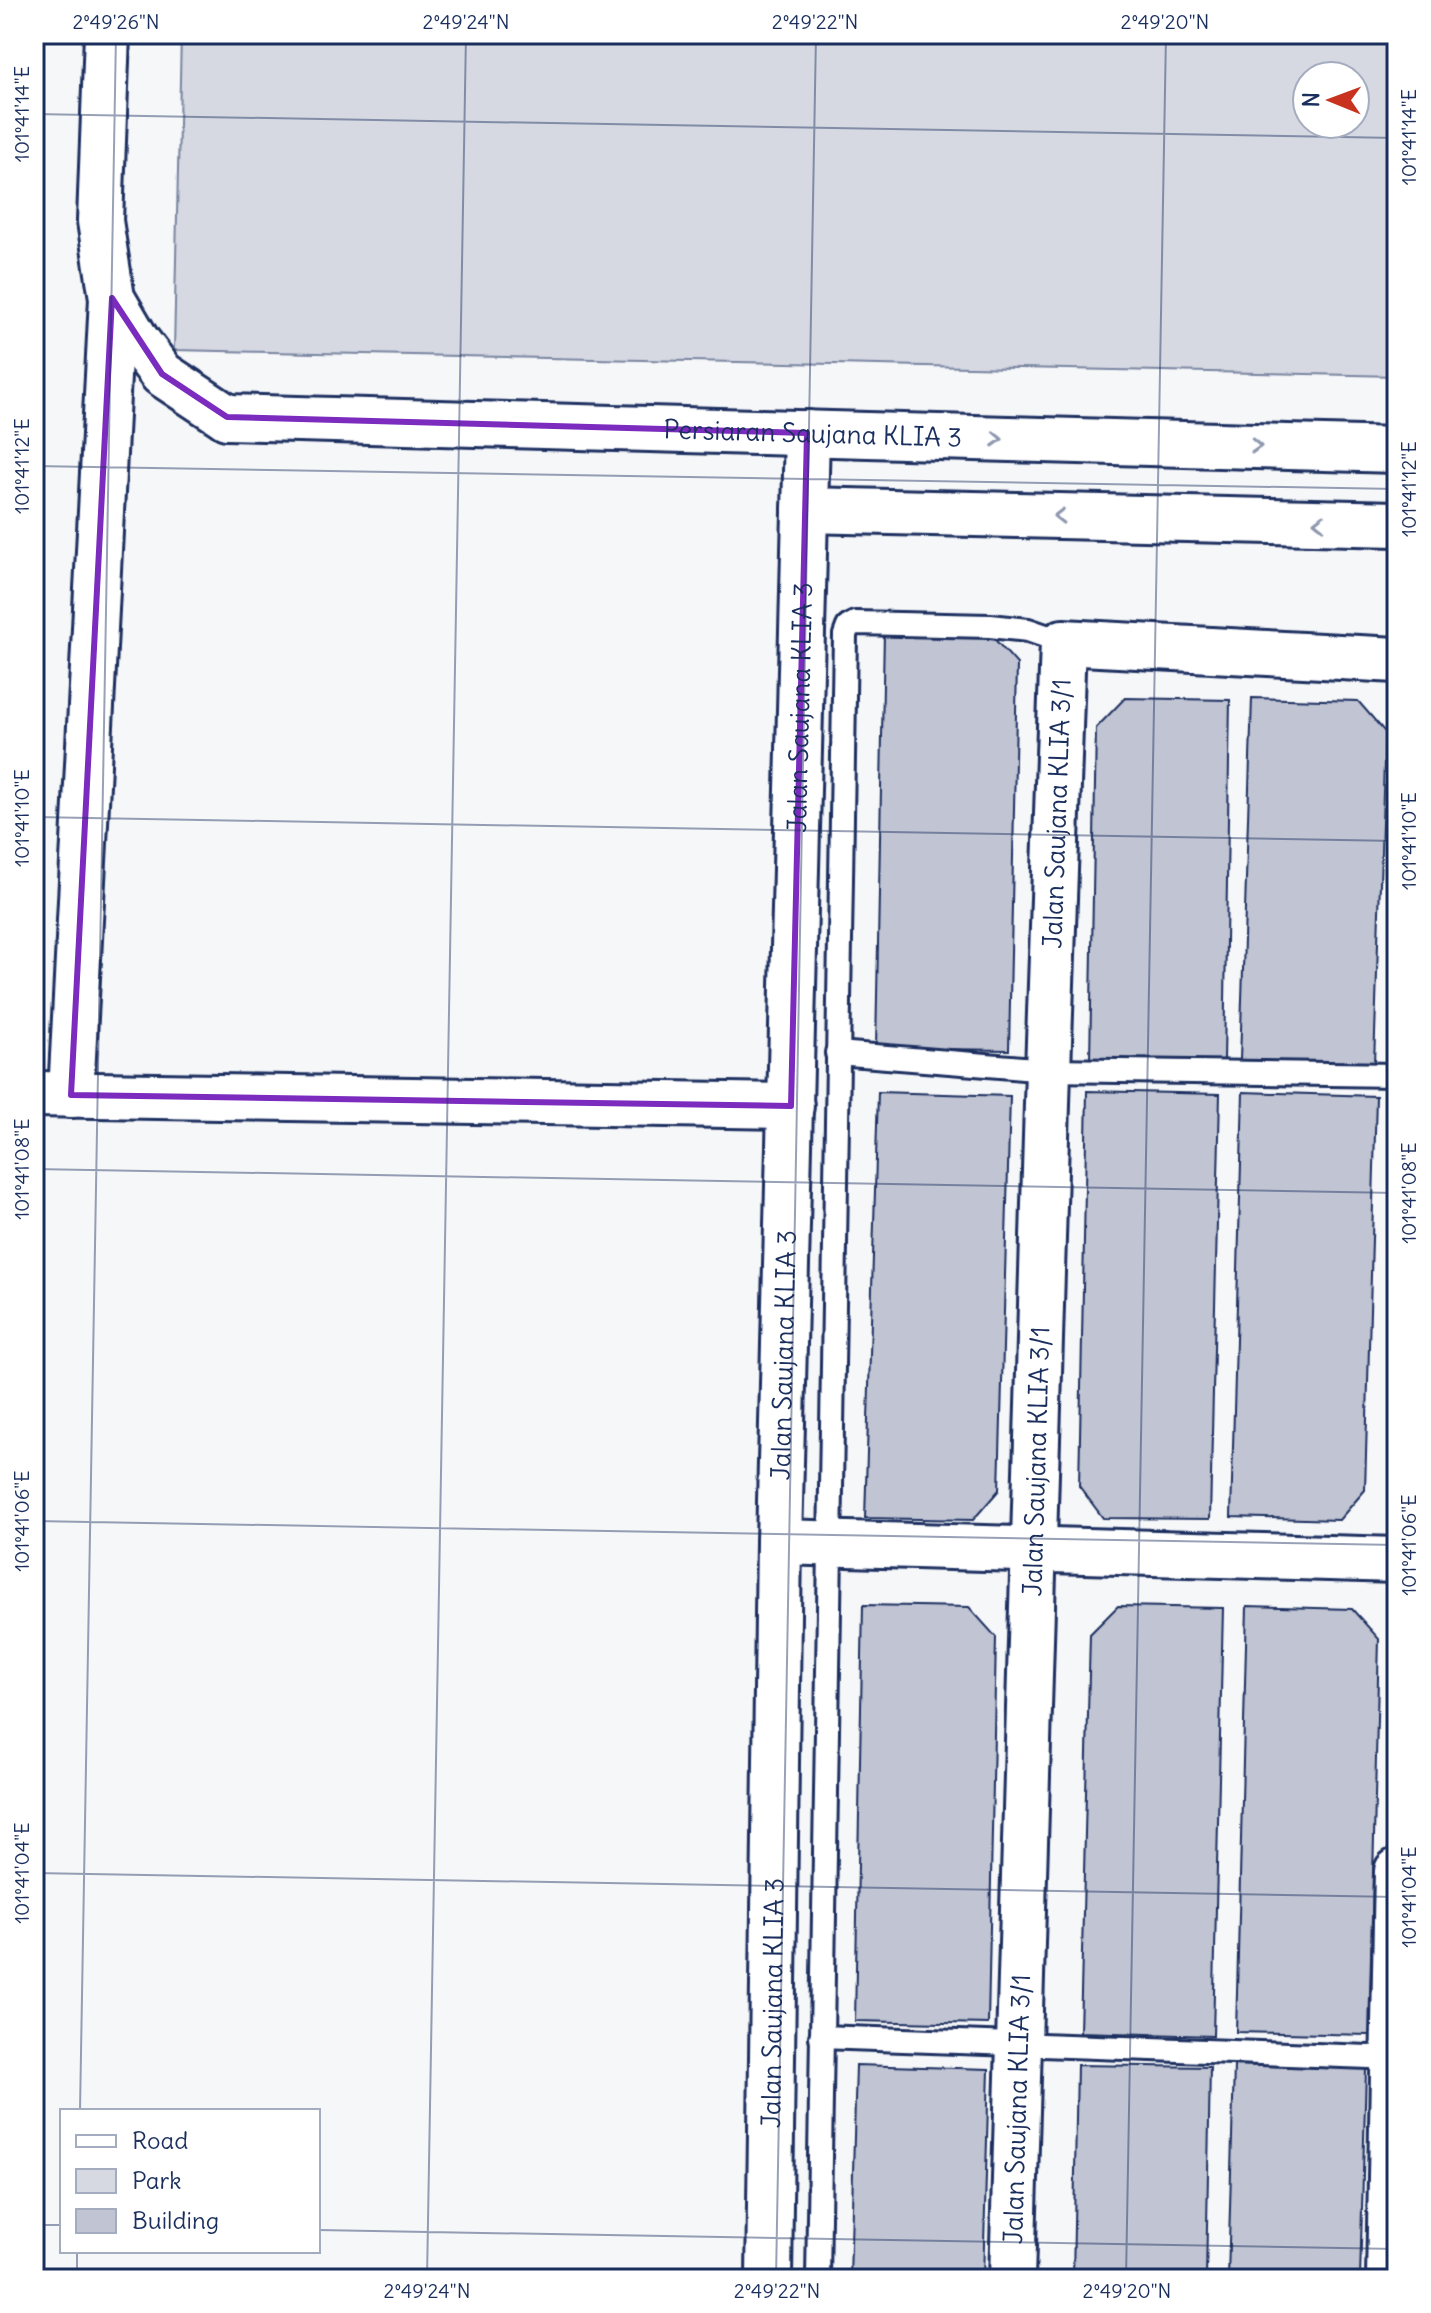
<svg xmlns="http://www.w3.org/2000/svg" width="1431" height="2313" font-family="Delius,sans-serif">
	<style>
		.green { fill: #d6d9e2; stroke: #7884a0; stroke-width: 2; fill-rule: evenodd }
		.building { fill: #c0c4d3; stroke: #1b2f5e; stroke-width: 2 }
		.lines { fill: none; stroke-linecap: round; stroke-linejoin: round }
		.lane-casing { stroke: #1b2f5e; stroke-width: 28 }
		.street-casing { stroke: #1b2f5e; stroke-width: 50 }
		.secondary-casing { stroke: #1b2f5e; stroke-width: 50 }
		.lane { stroke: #fff; stroke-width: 22 }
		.street { stroke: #fff; stroke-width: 44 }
		.secondary { stroke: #fff; stroke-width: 44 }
		.oneway { stroke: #8d97ae }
		.marked { fill: none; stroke: #7b2cbf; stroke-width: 6; stroke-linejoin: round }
		.ticks { fill: none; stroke: #1b2f5e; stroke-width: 2; stroke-opacity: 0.45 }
		.labels { text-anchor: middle; stroke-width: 7; stroke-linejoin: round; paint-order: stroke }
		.street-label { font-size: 26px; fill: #1b2f5e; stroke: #fff }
		.neatline { fill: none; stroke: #1b2f5e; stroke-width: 3 }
		.ticks-label { font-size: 20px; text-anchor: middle; fill: #1b2f5e }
	</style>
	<rect width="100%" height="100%" fill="#f6f7f9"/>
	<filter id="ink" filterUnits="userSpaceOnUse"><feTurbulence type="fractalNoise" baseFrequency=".0125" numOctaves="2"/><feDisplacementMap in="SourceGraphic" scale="16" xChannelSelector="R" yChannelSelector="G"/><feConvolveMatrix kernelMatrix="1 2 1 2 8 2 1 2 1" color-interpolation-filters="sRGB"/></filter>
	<g filter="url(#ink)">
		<path class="green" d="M181 34H1397V376L174 350ZM1307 76H1355V124H1307Z"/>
		<g class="building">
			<path d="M884 632 990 634 1017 664 1009 1050 876 1048Z"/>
			<path d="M1125 698 1230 700 1224 1062 1090 1060 1096 728Z"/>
			<path d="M1252 698 1358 701 1385 732 1374 1064 1240 1060Z"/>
			<path d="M1087 1091 1220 1094 1210 1519 1103 1518 1079 1486Z"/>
			<path d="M878 1092 1010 1096 999 1490 973 1520 865 1518Z"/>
			<path d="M1243 1092 1376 1096 1365 1490 1339 1520 1231 1517Z"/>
			<path d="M863 1605 969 1607 996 1637 988 2024 855 2021Z"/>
			<path d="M1118 1606 1223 1608 1213 2036 1080 2032 1090 1634Z"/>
			<path d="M1247 1606 1352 1609 1379 1639 1369 2035 1236 2032Z"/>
			<path d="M856 2065 989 2069 983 2279H850Z"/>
			<path d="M1077 2065 1210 2067 1206 2279H1073Z"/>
			<path d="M1234 2065 1366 2069 1360 2279H1228Z"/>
		</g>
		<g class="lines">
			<g class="lane-casing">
				<g id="lane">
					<path d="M837 1053 1048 1070 1397 1075"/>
					<path d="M821 2037 1397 2058"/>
					<path d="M818 2279 845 635 848 627 855 623 990 626 1028 630 1063 642"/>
				</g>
			</g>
			<g class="street-casing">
				<g id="street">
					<path d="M107 34 100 221 112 298 137 341 162 374 227 417"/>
					<path d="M34 1094 791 1106"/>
					<path d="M71 1095 112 298"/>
					<path d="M779 1542 1397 1560"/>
					<path id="s1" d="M769 2279 779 1542 807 433"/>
					<path id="s2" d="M1012 2279 1048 1070 1063 642 1397 660"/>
					<path d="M1389 2279 1397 1871"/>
				</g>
			</g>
			<g class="secondary-casing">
				<g id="secondary">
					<path id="s3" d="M227 417 1397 450"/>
					<path d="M805 510 1397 524"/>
				</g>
			</g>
			<use href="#lane" class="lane"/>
			<use href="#street" class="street"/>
			<use href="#secondary" class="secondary"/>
		</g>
		<defs><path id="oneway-chevron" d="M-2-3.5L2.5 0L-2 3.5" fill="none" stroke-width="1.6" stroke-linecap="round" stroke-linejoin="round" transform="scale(2)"/></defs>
		<g class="oneway">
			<use href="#oneway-chevron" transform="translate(997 439) rotate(2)"/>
			<use href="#oneway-chevron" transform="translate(1256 446) rotate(2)"/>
			<use href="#oneway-chevron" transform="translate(1059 516) rotate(-179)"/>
			<use href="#oneway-chevron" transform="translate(1319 522) rotate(-179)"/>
		</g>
	</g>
	<path class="marked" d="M112 298 162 374 227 417 807 433 791 1106 71 1095Z"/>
	<path class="ticks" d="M34 114 1397 138M34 466 1397 489M34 817 1397 841M34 1169 1397 1193M34 1521 1397 1545M34 1873 1397 1897M80 2111 116 34M34 2225H62M318 2230 1397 2249M77 2279V2251M427 2279 466 34M776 2279 816 34M1126 2279 1166 34"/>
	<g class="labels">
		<g class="street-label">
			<text dy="9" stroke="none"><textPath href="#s3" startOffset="586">Persiaran Saujana KLIA 3</textPath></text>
			<text dy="9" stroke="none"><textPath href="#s1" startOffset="1572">Jalan Saujana KLIA 3</textPath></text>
			<text dy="9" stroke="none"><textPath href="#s2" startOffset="1466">Jalan Saujana KLIA 3/1</textPath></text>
			<text dy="9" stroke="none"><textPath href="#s1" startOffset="924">Jalan Saujana KLIA 3</textPath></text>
			<text dy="9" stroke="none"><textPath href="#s2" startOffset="818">Jalan Saujana KLIA 3/1</textPath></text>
			<text dy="9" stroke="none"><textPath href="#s1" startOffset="276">Jalan Saujana KLIA 3</textPath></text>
			<text dy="9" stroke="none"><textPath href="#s2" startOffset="170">Jalan Saujana KLIA 3/1</textPath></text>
		</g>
	</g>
	<rect width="1431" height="2313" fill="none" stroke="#fff" stroke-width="88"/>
	<rect x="60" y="2109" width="260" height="144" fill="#ffffff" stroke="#a4acbf" stroke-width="2"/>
	<rect x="76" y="2135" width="40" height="12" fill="#ffffff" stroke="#a4acbf" stroke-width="2"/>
	<text x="132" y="2149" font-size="24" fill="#1b2f5e">Road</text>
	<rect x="76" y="2169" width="40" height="24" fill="#d6d9e2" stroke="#a4acbf" stroke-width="2"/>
	<text x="132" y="2189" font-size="24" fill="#1b2f5e">Park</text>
	<rect x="76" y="2209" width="40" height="24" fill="#c0c4d3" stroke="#a4acbf" stroke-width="2"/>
	<text x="132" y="2229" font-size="24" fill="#1b2f5e">Building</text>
	<g transform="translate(1331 100) rotate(271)"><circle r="38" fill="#ffffff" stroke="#a4acbf" stroke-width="2"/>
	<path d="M0-6L14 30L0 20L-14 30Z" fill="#c8321e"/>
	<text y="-12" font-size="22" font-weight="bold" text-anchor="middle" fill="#1b2f5e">N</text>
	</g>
	<rect x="44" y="44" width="1343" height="2225" class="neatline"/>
	<g class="ticks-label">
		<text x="116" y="29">2°49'26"N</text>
		<text x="466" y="29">2°49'24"N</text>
		<text x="815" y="29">2°49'22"N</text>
		<text x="1165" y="29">2°49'20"N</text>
		<text transform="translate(22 114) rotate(-90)" y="7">101°41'14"E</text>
		<text transform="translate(1409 137) rotate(-90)" y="7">101°41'14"E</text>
		<text transform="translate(22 466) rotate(-90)" y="7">101°41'12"E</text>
		<text transform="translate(1409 489) rotate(-90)" y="7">101°41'12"E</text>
		<text transform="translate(22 818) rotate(-90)" y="7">101°41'10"E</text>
		<text transform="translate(1409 841) rotate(-90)" y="7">101°41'10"E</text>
		<text transform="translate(22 1169) rotate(-90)" y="7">101°41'08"E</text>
		<text transform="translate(1409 1193) rotate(-90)" y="7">101°41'08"E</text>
		<text transform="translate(22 1521) rotate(-90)" y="7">101°41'06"E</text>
		<text transform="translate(1409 1545) rotate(-90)" y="7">101°41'06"E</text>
		<text transform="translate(22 1873) rotate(-90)" y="7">101°41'04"E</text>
		<text transform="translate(1409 1897) rotate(-90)" y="7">101°41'04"E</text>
		<text x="427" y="2298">2°49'24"N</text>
		<text x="777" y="2298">2°49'22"N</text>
		<text x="1127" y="2298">2°49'20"N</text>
	</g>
</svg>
